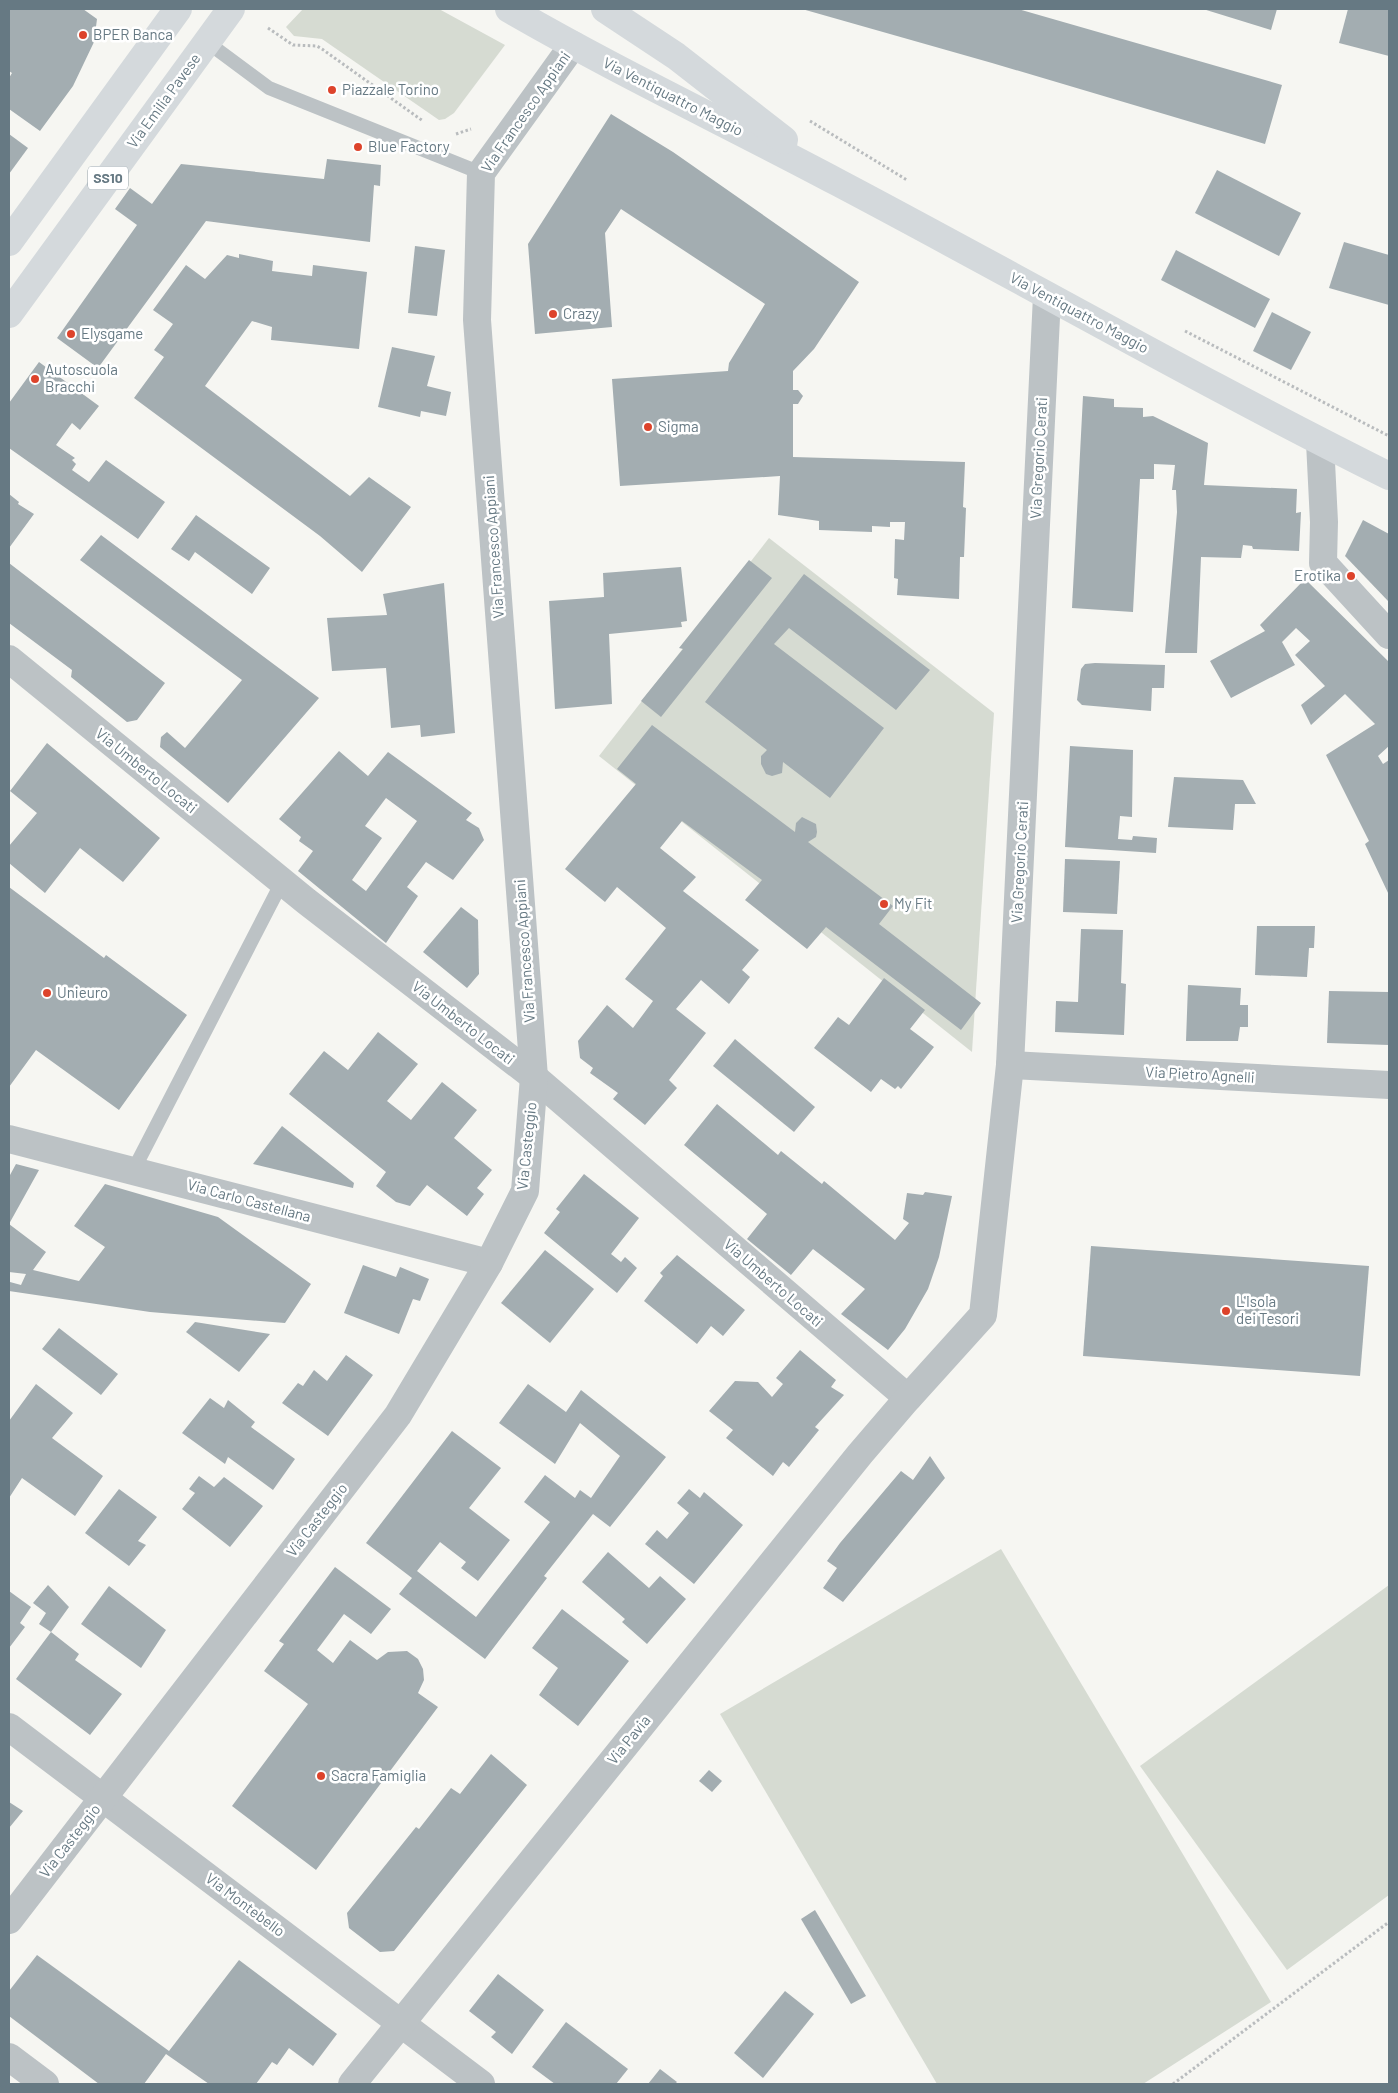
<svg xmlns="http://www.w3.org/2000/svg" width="1398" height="2093" font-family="Barlow,sans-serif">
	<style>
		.green { fill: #d6dbd2 }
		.building { fill: #a3adb1; fill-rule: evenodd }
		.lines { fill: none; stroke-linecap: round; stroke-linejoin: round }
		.path { stroke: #b9bcbe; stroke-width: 3; stroke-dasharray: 2.5 2.5; stroke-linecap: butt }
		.lane { stroke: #bcc2c5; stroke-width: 14 }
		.street { stroke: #bcc2c5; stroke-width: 28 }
		.secondary { stroke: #d4d9dc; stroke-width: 28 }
		.primary { stroke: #d4d9dc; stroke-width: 28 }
		.poi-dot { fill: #dd432b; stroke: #fff; stroke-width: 2 }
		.labels { text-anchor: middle; stroke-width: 5; stroke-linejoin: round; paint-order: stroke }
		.shield { fill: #fff; stroke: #94a1a8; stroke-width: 1 }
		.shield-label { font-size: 14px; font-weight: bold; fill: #667983 }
		.poi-label { font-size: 15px; fill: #667983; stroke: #fff; text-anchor: start }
		.street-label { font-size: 15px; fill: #667983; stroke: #fff }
	</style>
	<rect width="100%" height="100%" fill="#f6f6f2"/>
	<g class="green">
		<path d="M303 9H439L505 45 454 113 445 119 439 120 322 39 294 36 286 27Z"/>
		<path d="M769 538 994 713 972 1052 599 756Z"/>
		<path d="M1001 1549 1271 2002 1143 2084H937L720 1714Z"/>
		<path d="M1389 1585V1895L1287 1970 1140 1766Z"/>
	</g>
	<g class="building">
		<path d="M9 9H83L97 19 94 42 73 86 40 131 9 109V78L12 73 9 71Z"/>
		<path d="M802 9H1018L1282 85 1265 144 992 63Z"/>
		<path d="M1203 9H1277L1271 30Z"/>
		<path d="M1348 9H1389V56L1339 43Z"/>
		<path d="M611 114 673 152 859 282 814 349 793 371V390H798L803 396 798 404H793V457L965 462 963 507 966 508 964 557H960L959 599 897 595 898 579 894 578 895 539 904 540 905 522H890V527L872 526V532L819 530V521L778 515 780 476 620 486 612 379 728 371 729 363 765 304 621 209 605 233 612 327 535 334 528 244Z"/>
		<path d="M9 134 28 148 9 174Z"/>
		<path d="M327 159 381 165 380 186 374 185 370 242 206 221 98 368 57 338 137 225 115 209 130 188 152 204 181 164 324 179Z"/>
		<path d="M1217 170 1301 213 1279 256 1195 213Z"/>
		<path d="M1344 242 1389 255V305L1329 288Z"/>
		<path d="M415 246 445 250 437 316 408 313Z"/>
		<path d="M1176 250 1270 299 1255 328 1161 280Z"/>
		<path d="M239 254 273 261 272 271 312 276 313 265 367 272 359 349 271 340 272 327 252 321 205 386 350 496 369 477 411 507 362 572 320 536 134 398 164 357 154 350 173 324 153 310 186 265 205 279 227 255 239 258Z"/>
		<path d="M1272 312 1311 332 1291 370 1253 351Z"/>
		<path d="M392 347 435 356 427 386 451 392 446 416 421 411 420 417 378 407Z"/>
		<path d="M39 362 99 406 80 430 72 423 56 445 75 458 72 460 76 464 72 470 89 482 106 460 165 502 138 539 9 448V403Z"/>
		<path d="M1083 396 1114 399V407L1143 408V417L1153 416 1208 443 1204 485 1297 489 1296 513 1301 512 1299 551 1253 549 1252 546 1243 545 1241 558 1201 557 1197 653H1165L1177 512 1176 490H1172L1175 465 1154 464V479H1140L1133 612 1072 608Z"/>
		<path d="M9 494 19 502 18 504 34 514 9 548Z"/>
		<path d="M196 515 270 568 252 594 195 552 189 561 171 549Z"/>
		<path d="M1363 520 1389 534V602L1345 556Z"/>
		<path d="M101 535 319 698 228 803 160 747 161 737 167 732 185 748 242 680 80 560Z"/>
		<path d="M749 560 772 578 661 717 641 701 683 649 679 648Z"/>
		<path d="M9 563 165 683 137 720 127 722 71 677 72 670 9 623Z"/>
		<path d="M681 567 687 621 681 622 682 627 609 634 612 704 555 709 549 601 604 597 603 573Z"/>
		<path d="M804 574 930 670 896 710 789 628 774 644 884 728 830 798 783 762 782 773 772 776 766 774 761 764V756L767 750 705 702Z"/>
		<path d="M1305 579 1389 662V746L1378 756 1383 764 1389 760V895L1365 844 1369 841 1326 755 1375 724 1345 694 1311 725 1301 705 1325 686 1295 655 1310 641 1296 628 1282 642 1295 665 1231 698 1210 661 1265 631 1260 625Z"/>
		<path d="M444 583 455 733 421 737 420 725 391 728 386 668 332 671 327 618 387 615 383 594Z"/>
		<path d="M1095 663 1165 665 1164 688H1152L1151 711 1082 705 1077 700 1081 669 1085 664Z"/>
		<path d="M652 725 795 832 796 823 802 817 816 824 817 832 816 837 808 842 893 906 879 924 981 1003 961 1030 826 927 807 949 745 900 762 880 682 821 660 848 696 877 683 891 759 950 742 970 750 977 729 1004 701 980 676 1009 706 1033 669 1080 677 1088 645 1125 613 1099 618 1093 590 1073 593 1068 580 1058 578 1041 607 1005 633 1028 653 1001 625 979 666 928 617 887 605 902 565 869 636 784 617 769Z"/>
		<path d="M47 743 160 838 123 882 80 848 45 893 9 863V846L37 813 10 791Z"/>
		<path d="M1070 746 1133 750 1132 817 1120 816 1118 839 1132 840 1133 836 1157 838 1156 853 1065 847Z"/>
		<path d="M339 751 368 776 388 752 472 813 466 820 479 828 484 840 453 880 426 862 407 887 418 896 386 943 298 871 313 851 299 841 301 837 279 819ZM386 798 417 821 366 891 352 880 382 838 365 826Z"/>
		<path d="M1174 777 1243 780 1256 804H1235L1233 830 1168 827Z"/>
		<path d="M1065 859 1120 861 1117 914 1063 912Z"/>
		<path d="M9 887 104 958 106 955 187 1015 119 1110 36 1050 9 1087Z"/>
		<path d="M461 907 478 920 479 974 467 988 423 952Z"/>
		<path d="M1257 926H1315L1314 948H1309L1307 977 1255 975Z"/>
		<path d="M1081 929 1123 930 1121 983 1126 984 1124 1035 1055 1032 1056 1001 1078 1002Z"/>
		<path d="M884 978 925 1010 910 1029 934 1047 901 1089 898 1086 895 1089 881 1079 871 1092 814 1048 838 1017 849 1025Z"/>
		<path d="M1188 985 1241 988 1240 1005H1248V1027H1240L1238 1041H1186Z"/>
		<path d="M1329 991 1389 992V1045L1327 1043Z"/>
		<path d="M378 1032 418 1064 387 1101 411 1120 442 1082 477 1110 454 1138 492 1170 477 1188 484 1194 467 1216 427 1185 410 1206 396 1202 376 1186 386 1172 289 1094 324 1051 348 1070Z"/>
		<path d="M735 1039 815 1107 794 1132 713 1066Z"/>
		<path d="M717 1104 778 1155 781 1151 822 1184 824 1181 895 1240 909 1223 903 1219 907 1193 923 1195 925 1192 952 1196 939 1257 928 1289 905 1329 888 1350 841 1314 865 1289 813 1249 791 1275 747 1239 767 1214 684 1145Z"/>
		<path d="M282 1126 354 1183 353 1188 253 1164Z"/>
		<path d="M16 1164 39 1170 9 1224 46 1252 33 1270 79 1281 105 1247 74 1226 105 1184 218 1217 311 1284 285 1323 150 1312 9 1291 10 1282 21 1285 26 1274 9 1272V1174L10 1175Z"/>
		<path d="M584 1174 639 1218 611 1254 621 1262 625 1257 637 1268 617 1293 544 1233 560 1212 556 1209Z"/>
		<path d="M1091 1246 1369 1266 1360 1376 1083 1356Z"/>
		<path d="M545 1250 594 1289 550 1343 501 1303Z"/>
		<path d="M677 1255 745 1310 723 1336 711 1326 697 1344 644 1301 663 1276 660 1273Z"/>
		<path d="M363 1265 396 1277 400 1267 429 1279 420 1301 413 1299 399 1334 344 1313Z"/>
		<path d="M195 1322 270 1334 239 1372 186 1332Z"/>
		<path d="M59 1328 118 1374 101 1395 42 1349Z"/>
		<path d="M800 1350 836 1380 831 1387 844 1395 815 1427 819 1430 789 1467 783 1462 773 1476 726 1438 733 1430 709 1411 735 1381 758 1382 772 1397 783 1384 776 1378Z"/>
		<path d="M346 1355 373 1375 328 1436 282 1403 298 1383 303 1386 314 1370 327 1381Z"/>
		<path d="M36 1384 73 1413 52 1438 103 1476 75 1516 22 1478 9 1498V1421Z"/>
		<path d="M528 1384 566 1412 581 1390 666 1457 610 1527 593 1514 544 1576 547 1578 485 1659 399 1594 412 1578 366 1543 452 1431 501 1468 469 1508 510 1540 478 1581 461 1568 466 1562 440 1542 417 1571 476 1617 550 1522 524 1502 545 1475 575 1498 580 1490 591 1498 620 1456 580 1423 555 1464 499 1423Z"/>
		<path d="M210 1398 224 1408 228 1400 255 1422 251 1427 295 1459 273 1490 228 1457 225 1464 182 1433Z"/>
		<path d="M930 1456 945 1478 843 1602 823 1588 837 1568 827 1561 840 1543 901 1471 913 1480Z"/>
		<path d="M199 1476 214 1487 224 1477 263 1506 230 1547 182 1509 195 1493 189 1489Z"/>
		<path d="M119 1489 157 1517 138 1541 146 1545 129 1566 85 1533Z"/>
		<path d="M689 1489 700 1498 704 1492 743 1525 694 1584 645 1544 657 1530 667 1539 689 1513 677 1503Z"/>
		<path d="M608 1552 649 1588 660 1576 686 1599 647 1644 622 1622 625 1619 582 1582Z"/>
		<path d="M335 1567 391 1609 371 1634 344 1614 317 1650 333 1663 350 1640 377 1660 388 1652 407 1651 418 1659 423 1669 424 1680 418 1693 438 1707 316 1870 232 1806 308 1704 264 1671 284 1644 279 1641Z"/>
		<path d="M48 1585 69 1607 51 1632 79 1654 75 1660 122 1694 90 1735 16 1679 51 1632 39 1624 46 1613 33 1603Z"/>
		<path d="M109 1586 166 1630 141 1668 81 1624Z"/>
		<path d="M9 1591 31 1607 20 1623 25 1627 9 1648Z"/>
		<path d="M562 1609 629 1661 578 1726 539 1695 558 1668 532 1648Z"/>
		<path d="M491 1754 527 1785 394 1951 380 1952 349 1928 347 1913 416 1827 419 1829 451 1788 460 1794Z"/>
		<path d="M709 1770 722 1781 712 1792 699 1781Z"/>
		<path d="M9 1802 23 1811 9 1828Z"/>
		<path d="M815 1910 866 1996 851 2004 801 1919Z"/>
		<path d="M37 1955 169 2051 239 1960 337 2034 313 2066 289 2048 277 2065 272 2062 256 2084H209L166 2054 144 2084H99L9 2016V1991Z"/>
		<path d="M498 1974 544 2010 512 2054 491 2037 496 2032 469 2011Z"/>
		<path d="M785 1991 814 2014 763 2078 734 2053Z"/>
		<path d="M566 2022 628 2069 616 2084H555L532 2067Z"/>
		<path d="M660 2069 677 2082 675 2084H648Z"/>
	</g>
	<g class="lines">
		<g class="path">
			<path d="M268 28 293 45 317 46 322 49 423 121"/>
			<path d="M810 121 907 180"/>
			<path d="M456 134 471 129"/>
			<path d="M1185 331 1389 436"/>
			<path d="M1173 2084 1389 1922"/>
		</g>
		<g class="lane">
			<path d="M207 42 269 88 481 173"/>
			<path d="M133 1171 282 882"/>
		</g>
		<g class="street">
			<path d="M1320 442 1324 522 1323 563 1389 635"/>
			<path d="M9 659 306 901 534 1077 908 1398"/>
			<path d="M1010 1065 1389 1085"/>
			<path d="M9 1139 489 1263"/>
			<path d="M9 1727 481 2084"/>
			<path d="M9 1920 398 1415 489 1263 525 1191 534 1077 477 320 481 173 573 45"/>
			<path d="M9 2057 45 2084"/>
			<path d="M352 2084 860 1454 908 1398 983 1315 1010 1065 1047 296"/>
		</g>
		<g class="secondary">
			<path d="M509 9C616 71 728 124 837 182 1021 279 1202 383 1389 476"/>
			<path d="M605 9 676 56 784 140"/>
		</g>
		<g class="primary">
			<path d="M9 242 178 9"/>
			<path d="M9 314 231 9"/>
		</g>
	</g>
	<g class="poi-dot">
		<circle cx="83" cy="35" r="5"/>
		<circle cx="332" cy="90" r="5"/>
		<circle cx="358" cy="147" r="5"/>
		<circle cx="553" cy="314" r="5"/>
		<circle cx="71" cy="334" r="5"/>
		<circle cx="35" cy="379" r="5"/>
		<circle cx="648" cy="427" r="5"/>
		<circle cx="1351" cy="576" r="5"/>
		<circle cx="884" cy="904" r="5"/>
		<circle cx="47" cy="993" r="5"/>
		<circle cx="1226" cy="1311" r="5"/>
		<circle cx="321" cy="1776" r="5"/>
	</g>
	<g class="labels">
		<rect class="shield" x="88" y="166.5" width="40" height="23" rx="4"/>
		<g class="shield-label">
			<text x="108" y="183">SS10</text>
		</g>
		<g class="poi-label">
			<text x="93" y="40">BPER Banca</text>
			<text x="342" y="95">Piazzale Torino</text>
			<text x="368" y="152">Blue Factory</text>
			<text x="563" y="319">Crazy</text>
			<text x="81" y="339">Elysgame</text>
			<text x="45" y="375">Autoscuola<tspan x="45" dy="17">Bracchi</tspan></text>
			<text x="658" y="432">Sigma</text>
			<text x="1341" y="581" text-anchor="end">Erotika</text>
			<text x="894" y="909">My Fit</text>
			<text x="57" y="998">Unieuro</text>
			<text x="1236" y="1307">L'Isola<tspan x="1236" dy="17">dei Tesori</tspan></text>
			<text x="331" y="1781">Sacra Famiglia</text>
		</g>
		<g class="street-label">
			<text transform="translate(673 97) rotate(27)" y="5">Via Ventiquattro Maggio</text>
			<text transform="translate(164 101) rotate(-54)" y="5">Via Emilia Pavese</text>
			<text transform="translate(526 112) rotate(-55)" y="5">Via Francesco Appiani</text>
			<text transform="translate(1079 313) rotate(28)" y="5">Via Ventiquattro Maggio</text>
			<text transform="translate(1039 458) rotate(-87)" y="5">Via Gregorio Cerati</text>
			<text transform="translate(494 547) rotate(-94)" y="5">Via Francesco Appiani</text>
			<text transform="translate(146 771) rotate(39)" y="5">Via Umberto Locati</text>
			<text transform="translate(1020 862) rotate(-87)" y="5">Via Gregorio Cerati</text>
			<text transform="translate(525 951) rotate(-94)" y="5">Via Francesco Appiani</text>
			<text transform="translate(463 1023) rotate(38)" y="5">Via Umberto Locati</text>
			<text transform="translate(1200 1075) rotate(3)" y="5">Via Pietro Agnelli</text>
			<text transform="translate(527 1146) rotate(-84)" y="5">Via Casteggio</text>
			<text transform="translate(249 1201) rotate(15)" y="5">Via Carlo Castellana</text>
			<text transform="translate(773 1283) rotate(41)" y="5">Via Umberto Locati</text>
			<text transform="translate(317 1520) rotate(-52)" y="5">Via Casteggio</text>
			<text transform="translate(629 1740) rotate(-51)" y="5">Via Pavia</text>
			<text transform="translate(70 1841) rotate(-52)" y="5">Via Casteggio</text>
			<text transform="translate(245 1905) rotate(37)" y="5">Via Montebello</text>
		</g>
	</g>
	<rect width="1398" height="2093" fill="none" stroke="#667983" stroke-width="20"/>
</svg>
